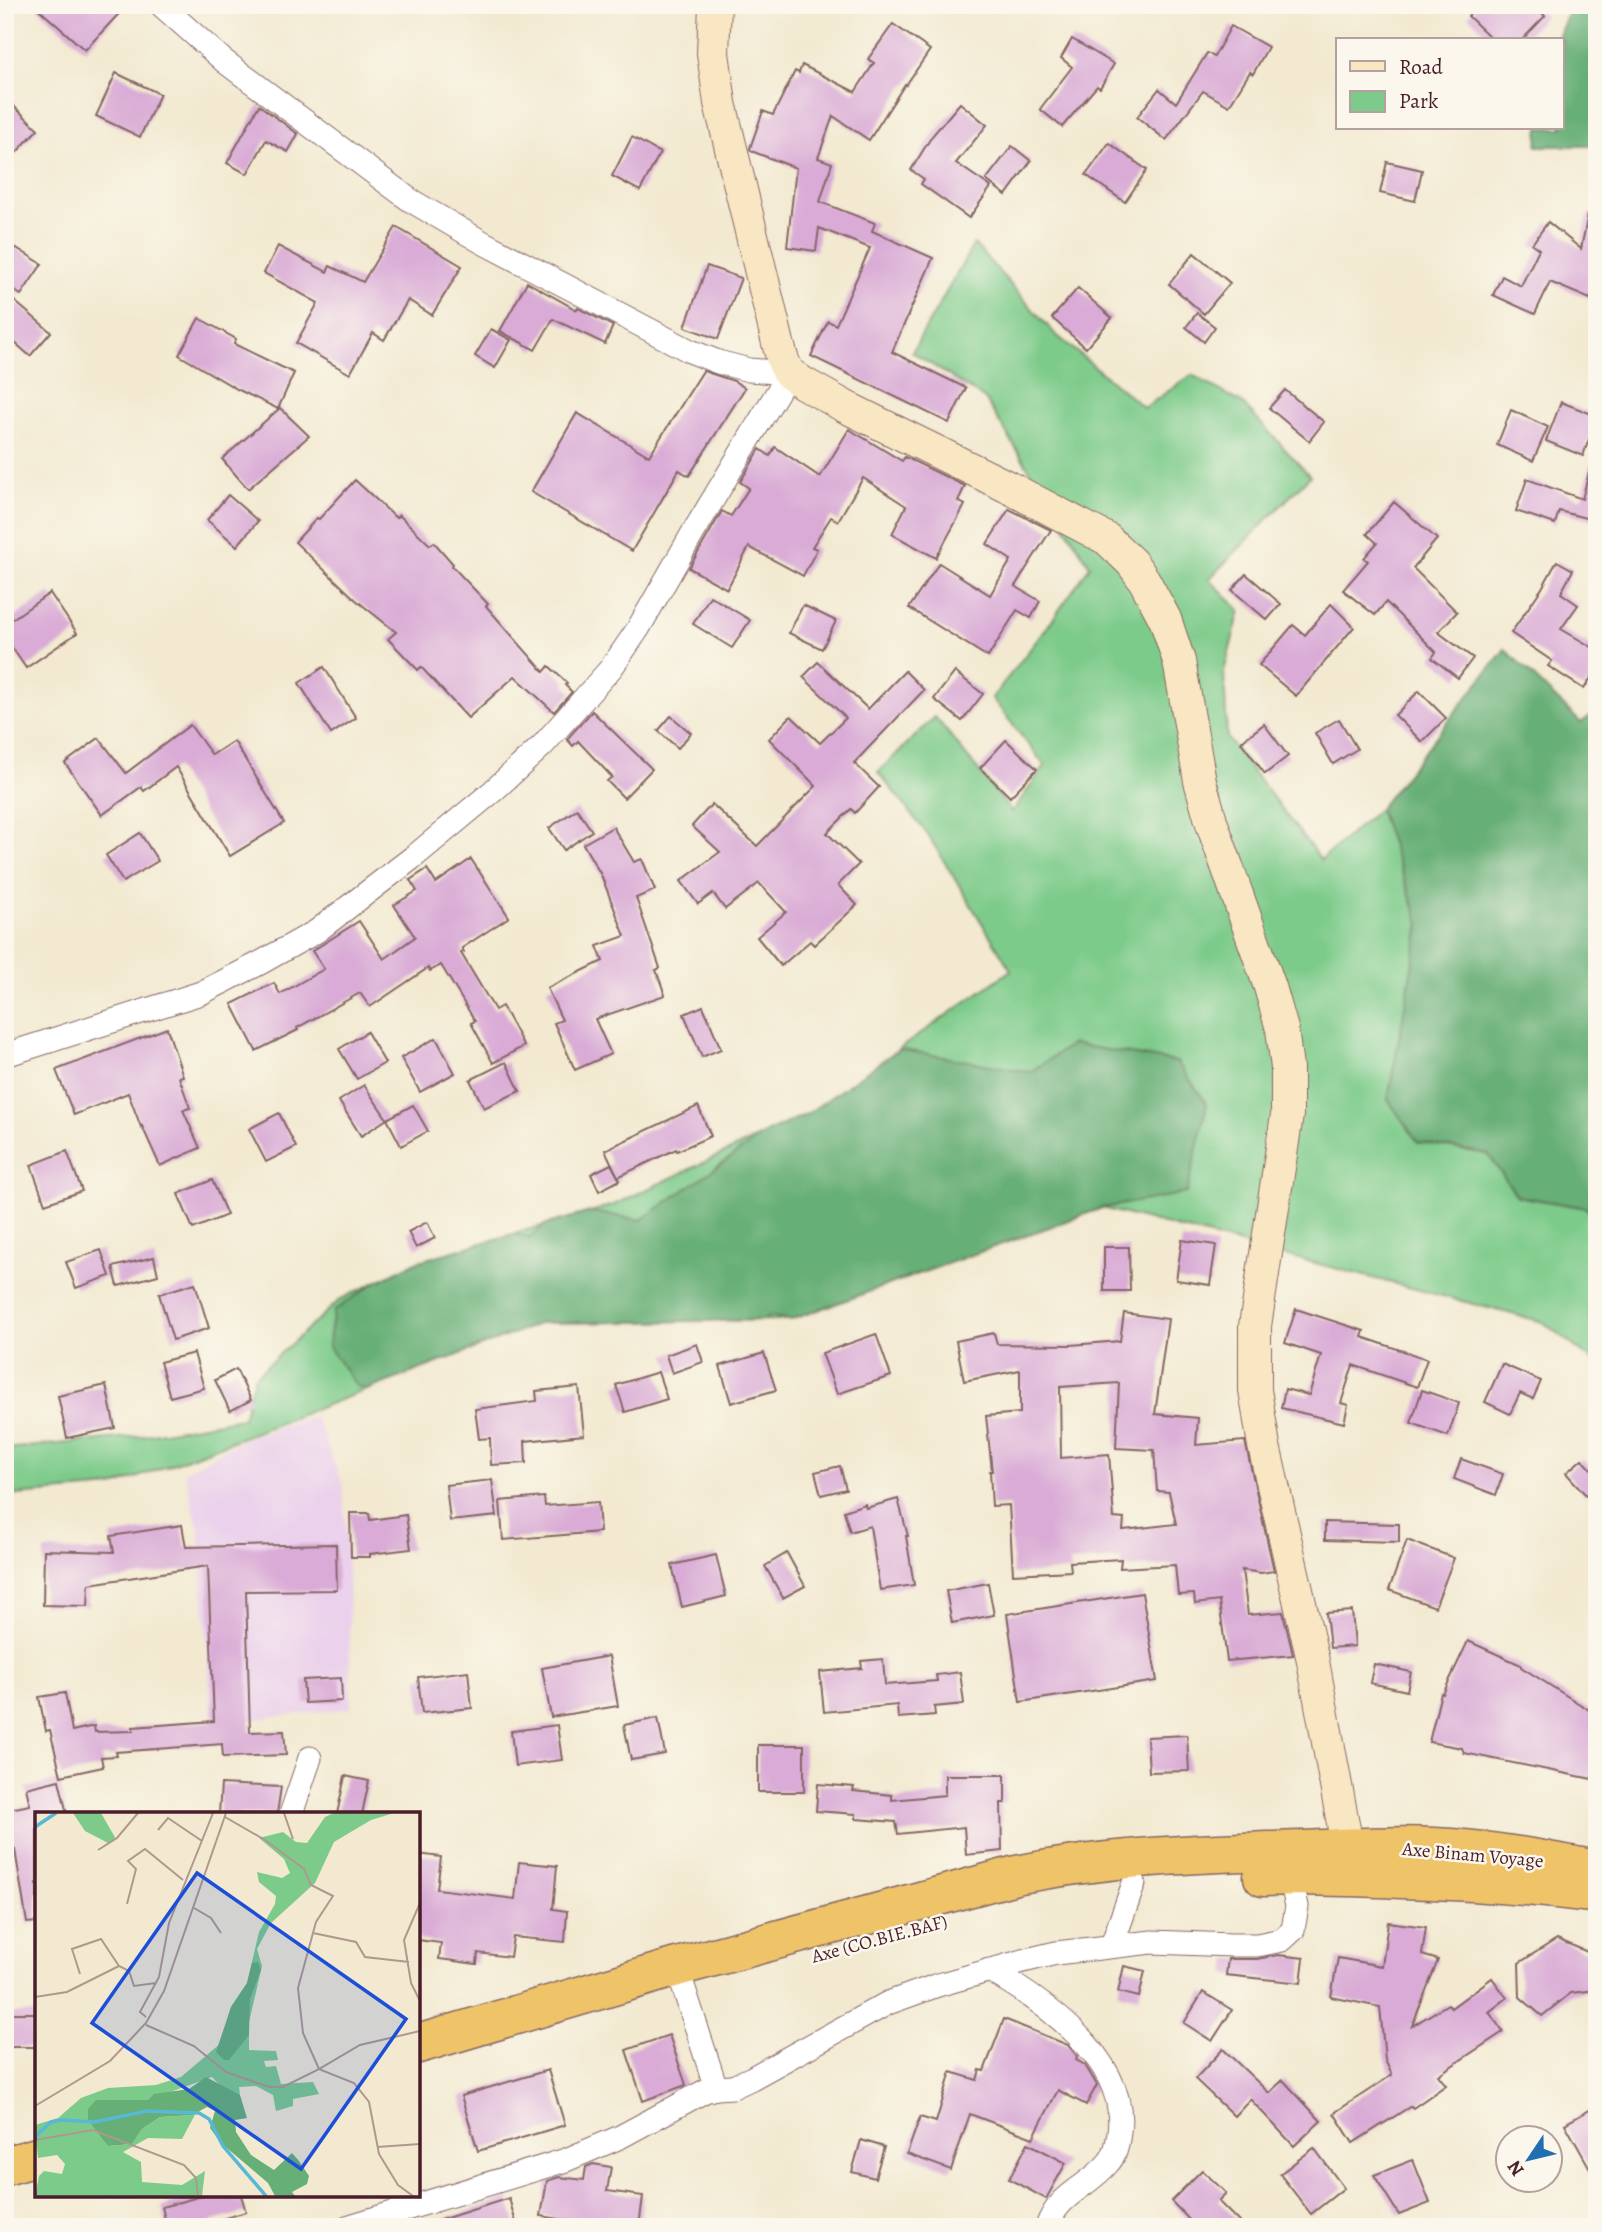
<svg xmlns="http://www.w3.org/2000/svg" width="1602" height="2232" font-family="Alegreya,serif">
	<style>
		.built { fill: #ebd1eb }
		.green { fill: #7dcb8a; stroke: #64755a; stroke-width: 2 }
		.forest { fill: #66af76; stroke: #586750; stroke-width: 2 }
		.building { fill: #d9abd6; fill-rule: evenodd }
		.lines { fill: none; stroke-linecap: round; stroke-linejoin: round }
		.street-casing { stroke: #856665; stroke-width: 25 }
		.secondary-casing { stroke: #856665; stroke-width: 34 }
		.highway-casing { stroke: #856665; stroke-width: 41 }
		.street { stroke: #fff; stroke-width: 23 }
		.secondary { stroke: #f9e7c3; stroke-width: 32 }
		.highway { stroke: #efc469; stroke-width: 38 }
		.labels { text-anchor: middle; stroke-width: 5; stroke-linejoin: round; paint-order: stroke }
		.street-label { font-size: 19px; fill: #4a1f2b; stroke: #fbf7ec }
		.inset-river { fill: none; stroke: #57b9d6; stroke-width: 3.5 }
		.inset-road { fill: none; stroke: #af988e; stroke-width: 2 }
		.view { fill: #1d4ed8; fill-opacity: 0.15; stroke: #1d4ed8; stroke-width: 3.5 }
		.inset-edge { fill: none; stroke: #4a1f2b; stroke-width: 3.5 }
	</style>
	<rect width="100%" height="100%" fill="#fbf7ec"/>
	<filter id="ink" filterUnits="userSpaceOnUse"><feTurbulence type="fractalNoise" baseFrequency=".0143" numOctaves="2"/><feDisplacementMap in="SourceGraphic" scale="14" xChannelSelector="R" yChannelSelector="G"/><feConvolveMatrix kernelMatrix="1 2 1 2 8 2 1 2 1" color-interpolation-filters="sRGB"/></filter>
	<filter id="wash" filterUnits="userSpaceOnUse"><feTurbulence type="fractalNoise" baseFrequency=".00686" numOctaves="4" result="noise"/><feDisplacementMap in="SourceGraphic" scale="28" xChannelSelector="R" yChannelSelector="G"/><feGaussianBlur stdDeviation="1.57" result="paint"/><feColorMatrix in="noise" values="0 0 0 0 0 0 0 0 0 0 0 0 0 0 0 0 0 1.4 0 .05"/><feComposite in="paint" operator="in"/></filter>
	<g filter="url(#wash)">
		<rect width="100%" height="100%" fill="#f2e9d0"/>
		<path class="built" d="M315 1416 343 1485 348 1571 351 1708 212 1724 199 1529 184 1472 246 1438Z"/>
		<path class="green" d="M974 244 1054 333 1144 408 1192 375 1242 403 1310 476 1209 579 1240 610 1224 672 1227 738 1321 860 1379 809 1420 924 1389 1100 1418 1142 1488 1154 1517 1196 1587 1208 1597 1222V1364L1543 1322 1102 1208 790 1320 541 1323 112 1487 5 1496V1449L141 1436 243 1418 254 1377 341 1299 416 1262 614 1205 807 1114 1011 970 928 835 878 772 935 717 1012 812 1045 766 992 698 1048 626 1090 566 985 399 912 352Z"/>
		<g class="forest">
			<path d="M1571 5H1597V146H1537L1539 128H1562V40H1557Z"/>
			<path d="M1505 649 1581 723 1597 710V1222L1587 1208 1517 1196 1488 1154 1418 1142 1388 1100 1420 924 1379 809Z"/>
			<path d="M1072 1044 1177 1062 1207 1104 1187 1193 1102 1208 790 1320 769 1316 763 1320 541 1323 367 1390 357 1387 328 1346 334 1311 374 1283 416 1262 513 1234 529 1237 547 1224 592 1212 641 1220 767 1132 807 1114 899 1049 1030 1072Z"/>
		</g>
		<g id="blocks">
			<g class="building">
				<path d="M34 5H127L85 50Z"/>
				<path d="M1478 5H1534L1545 16 1522 40H1493L1468 16Z"/>
				<path d="M893 24 930 50 906 85 905 84 869 140 833 116 818 158 832 163 820 202 875 223 872 231 933 258 892 352 966 388 949 423 811 356 828 321 836 325 870 248 819 228 816 251 787 247 796 168 751 151 750 148 763 111 773 115 795 71 799 73 802 65 855 92 874 63 868 59Z"/>
				<path d="M1231 26 1268 47 1253 74 1250 72 1229 106 1203 91 1166 140 1137 117 1159 89 1176 103 1207 53 1214 57Z"/>
				<path d="M1072 39 1114 64 1100 88 1097 86 1062 127 1040 109 1072 67 1061 58Z"/>
				<path d="M116 73 160 94 140 137 96 116Z"/>
				<path d="M5 98 38 129 5 165Z"/>
				<path d="M960 103 987 125 956 163 991 187 969 218 921 184 924 179 911 170 932 136Z"/>
				<path d="M259 105 298 134 288 152 266 140 247 174 227 163Z"/>
				<path d="M632 137 660 153 640 191 612 176Z"/>
				<path d="M1109 143 1147 170 1125 202 1086 175Z"/>
				<path d="M1012 146 1031 161 1006 195 986 180Z"/>
				<path d="M1387 162 1422 170 1415 201 1380 193Z"/>
				<path d="M1588 214 1597 215V283L1590 299 1550 282 1535 314 1493 295 1502 276 1521 286 1539 249 1532 244 1548 222 1581 249Z"/>
				<path d="M396 227 462 266 432 315 408 300 384 340 373 333 350 374 296 343 318 303 264 273 278 246 327 272 330 266 363 282Z"/>
				<path d="M15 247 42 264 21 295 5 285V262Z"/>
				<path d="M1194 253 1230 283 1204 314 1169 284Z"/>
				<path d="M707 266 741 278 718 339 685 327Z"/>
				<path d="M527 282 577 310 578 308 613 326 605 344 553 319 535 350 500 331Z"/>
				<path d="M1078 288 1112 318 1086 348 1052 318Z"/>
				<path d="M5 293 51 332 30 356 5 334Z"/>
				<path d="M1197 313 1215 327 1204 342 1186 327Z"/>
				<path d="M199 318 236 339 234 344 294 373 278 409 237 389 179 355Z"/>
				<path d="M491 329 511 340 495 368 475 356Z"/>
				<path d="M703 371 734 381 745 388 689 476 679 470 632 551 531 492 577 413 649 456Z"/>
				<path d="M1285 390 1324 422 1309 441 1269 408Z"/>
				<path d="M1561 402 1597 416 1583 456 1546 441Z"/>
				<path d="M280 408 309 436 248 489 222 459Z"/>
				<path d="M1511 410 1548 427 1533 461 1497 445Z"/>
				<path d="M849 429 902 461 905 457 965 486 958 501 965 505 936 558 892 534 906 506 863 478 838 521 831 517 812 547 817 549 803 576 749 547 727 589 689 568 722 511 731 516 749 488 740 482 760 449 770 456 775 447 820 477Z"/>
				<path d="M1591 465 1597 466V521L1559 511 1555 524 1516 511 1527 479 1582 499Z"/>
				<path d="M355 480 396 518 399 515 430 545 434 542 453 564 452 566 488 604 486 606 544 672 549 666 567 683 565 685 572 692 554 712 515 676 468 718 421 667 418 670 388 639 396 632 356 600 295 542 317 518 319 519Z"/>
				<path d="M228 495 258 521 237 546 207 520Z"/>
				<path d="M1394 502 1437 539 1413 568 1457 612 1438 632 1473 658 1458 678 1432 658 1436 652 1386 602 1375 615 1343 590 1368 561 1364 558 1377 543 1367 534Z"/>
				<path d="M1009 509 1051 530 1015 586 1040 601 1031 618 1017 610 988 657 909 608 939 563 990 595 1011 560 987 544Z"/>
				<path d="M1557 561 1573 570 1561 593 1578 605 1561 629 1597 650V668L1584 689 1548 666 1552 661 1511 633 1542 588Z"/>
				<path d="M1246 574 1281 604 1267 620 1232 590Z"/>
				<path d="M50 593 77 633 26 668 5 637V624Z"/>
				<path d="M710 596 750 620 732 648 693 624Z"/>
				<path d="M1331 604 1354 627 1296 696 1259 665 1293 625 1305 635Z"/>
				<path d="M803 605 836 621 822 649 789 633Z"/>
				<path d="M818 662 868 709 905 671 924 690 854 763 879 787 855 813 851 809 827 833 859 864 838 885 857 905 814 945 810 941 781 966 757 937 786 912 759 883 725 909 713 893 698 904 681 881 720 852 692 826 712 804 757 846 816 786 769 739 791 716 820 743 846 718 803 677Z"/>
				<path d="M324 667 356 718 331 734 299 683Z"/>
				<path d="M955 672 983 694 962 721 934 699Z"/>
				<path d="M1419 691 1446 718 1422 742 1395 715Z"/>
				<path d="M592 711 652 769 624 798 607 781 612 777 578 741 573 746 567 739Z"/>
				<path d="M671 716 691 733 678 748 658 731Z"/>
				<path d="M1339 719 1357 749 1333 764 1315 733Z"/>
				<path d="M1264 724 1288 756 1265 774 1241 742Z"/>
				<path d="M190 725 212 755 234 741 284 823 230 856 176 767 144 791 141 787 102 815 65 763 99 738 126 773Z"/>
				<path d="M1006 740 1037 769 1010 797 980 768Z"/>
				<path d="M577 809 592 831 564 850 549 828Z"/>
				<path d="M613 827 634 862 642 859 655 890 636 898 660 968 656 970 665 995 595 1019 611 1054 575 1070 554 1023 562 1020 547 988 603 961 597 946 625 936 601 875 583 844Z"/>
				<path d="M140 833 158 861 123 882 106 855Z"/>
				<path d="M471 859 509 917 462 948 464 952 461 953 495 1010 502 1006 524 1046 493 1063 471 1023 475 1021 441 965 430 971 428 968 370 1007 360 993 297 1028 298 1030 256 1051 232 1004 274 983 280 994 324 969 312 951 359 921 384 959 415 937 394 905 417 891 410 880 427 869 436 883Z"/>
				<path d="M703 1006 721 1049 702 1057 684 1014Z"/>
				<path d="M167 1028 183 1076 179 1077 190 1108 183 1110 200 1148 160 1166 142 1126 141 1127 128 1093 74 1115 56 1070Z"/>
				<path d="M367 1032 385 1063 357 1079 339 1049Z"/>
				<path d="M436 1038 455 1073 420 1092 401 1058Z"/>
				<path d="M506 1062 520 1091 484 1108 470 1080Z"/>
				<path d="M364 1085 387 1119 361 1136 339 1101Z"/>
				<path d="M413 1105 428 1131 401 1146 387 1119Z"/>
				<path d="M698 1106 711 1136 677 1151 676 1149 618 1177 605 1150Z"/>
				<path d="M279 1113 296 1147 266 1162 249 1129Z"/>
				<path d="M67 1151 82 1191 45 1204 31 1165Z"/>
				<path d="M611 1164 620 1180 599 1191 591 1174Z"/>
				<path d="M212 1180 227 1215 193 1229 178 1194Z"/>
				<path d="M427 1222 435 1238 416 1248 408 1232Z"/>
				<path d="M1182 1240 1216 1245 1210 1285 1176 1280Z"/>
				<path d="M1104 1247H1129L1130 1291H1104Z"/>
				<path d="M101 1250 110 1276 76 1288 66 1262Z"/>
				<path d="M154 1257 158 1275 118 1286 113 1267Z"/>
				<path d="M195 1283 209 1328 173 1340 159 1294Z"/>
				<path d="M1296 1309 1364 1331 1362 1337 1427 1359 1417 1387 1353 1365 1341 1403 1348 1405 1344 1423 1281 1408 1285 1389 1309 1395 1321 1355 1285 1343Z"/>
				<path d="M1124 1313 1168 1319 1155 1414 1198 1418 1196 1445 1245 1441 1274 1571 1261 1573 1242 1570 1248 1615 1283 1612 1293 1655 1227 1661 1219 1601 1195 1604 1194 1594 1178 1595 1175 1565 1120 1568 1121 1559 1070 1562 1071 1571 1013 1574 1009 1505 992 1506 990 1471H992L986 1416 1020 1413V1370L964 1381 956 1341 994 1333 997 1344 1071 1345 1120 1341ZM1119 1383 1116 1448 1154 1450 1157 1491 1169 1492 1176 1524 1123 1530 1124 1519 1114 1518 1109 1454 1061 1458 1060 1387Z"/>
				<path d="M876 1334 891 1376 837 1394 822 1353Z"/>
				<path d="M697 1344 703 1362 672 1373 666 1355Z"/>
				<path d="M194 1353 204 1388 170 1397 160 1362Z"/>
				<path d="M764 1353 776 1390 731 1403 720 1366Z"/>
				<path d="M1502 1364 1541 1381 1533 1399 1520 1393 1510 1414 1485 1402Z"/>
				<path d="M236 1369 251 1400 230 1411 215 1380Z"/>
				<path d="M658 1372 667 1399 625 1412 616 1385Z"/>
				<path d="M106 1385 115 1428 67 1438 58 1396Z"/>
				<path d="M579 1387 584 1435 525 1441 526 1463 491 1465 490 1438 479 1439 475 1409 537 1401 536 1391Z"/>
				<path d="M1422 1390 1459 1403 1448 1436 1411 1423Z"/>
				<path d="M1461 1459 1503 1474 1496 1495 1454 1479Z"/>
				<path d="M1582 1459 1597 1475V1485L1586 1495 1566 1473Z"/>
				<path d="M840 1466 846 1489 821 1495 815 1472Z"/>
				<path d="M492 1480 497 1516 450 1521 446 1485Z"/>
				<path d="M544 1497 545 1506 598 1502 600 1532 503 1540 500 1501Z"/>
				<path d="M898 1499 908 1536H906L914 1585 880 1590 870 1526 850 1532 844 1511 865 1504 866 1508Z"/>
				<path d="M350 1513H369L370 1520 406 1515 411 1549 370 1554V1557H351Z"/>
				<path d="M1325 1522 1399 1524V1542L1325 1540Z"/>
				<path d="M182 1525 186 1547 336 1544 337 1590 246 1591 250 1732 284 1731 286 1755 223 1757 222 1744 116 1752 117 1756 101 1757 103 1767 61 1776 50 1730 46 1731 39 1697 65 1693 72 1731 94 1726 95 1732 133 1731V1727L214 1721 208 1566 89 1584 88 1606 43 1605 44 1550 114 1552 111 1536Z"/>
				<path d="M1407 1540 1454 1558 1435 1607 1389 1590Z"/>
				<path d="M787 1553 805 1586 783 1598 765 1566Z"/>
				<path d="M716 1555 726 1596 682 1607 672 1565Z"/>
				<path d="M988 1583 994 1615 952 1623 946 1591Z"/>
				<path d="M1142 1593 1157 1681 1020 1702 1007 1614Z"/>
				<path d="M1352 1611 1355 1646 1330 1648 1326 1613Z"/>
				<path d="M1468 1641 1521 1665V1667L1597 1715V1780L1464 1753 1462 1748 1429 1742 1441 1693 1443 1694Z"/>
				<path d="M609 1656 618 1706 551 1717 542 1668Z"/>
				<path d="M883 1659 885 1685 937 1681 936 1675 960 1672 964 1704 934 1707 935 1715 898 1718 897 1705 824 1712 820 1672 862 1668 861 1661Z"/>
				<path d="M1374 1664 1411 1672 1407 1691 1370 1683Z"/>
				<path d="M468 1671 472 1708 422 1713 418 1677Z"/>
				<path d="M341 1678 342 1701 305 1703 303 1680Z"/>
				<path d="M658 1718 665 1754 631 1760 624 1725Z"/>
				<path d="M557 1725 562 1760 515 1766 511 1731Z"/>
				<path d="M1187 1735 1189 1771 1149 1772 1147 1737Z"/>
				<rect x="758" y="1745" width="46" height="47"/>
				<path d="M945 1775H1005V1803H1001L1002 1851 966 1855 964 1827 898 1834 896 1822 856 1819V1814L816 1811 818 1784 854 1787 853 1791 892 1795V1800L945 1795Z"/>
				<path d="M345 1776 369 1781 362 1814H337Z"/>
				<path d="M59 1780 67 1814H37V1922L27 1923 15 1850 8 1851 5 1841V1810L30 1805 26 1788Z"/>
				<path d="M221 1784 281 1787 277 1814H219Z"/>
				<path d="M418 1854 441 1857 437 1889 515 1899 519 1862 557 1866 553 1909 567 1911 565 1942 513 1937 510 1957 478 1953 477 1964 439 1959 441 1943 418 1940Z"/>
				<path d="M1388 1922 1426 1927 1422 1955 1438 1960 1412 2026 1448 2004 1451 2008 1492 1978 1507 1998 1489 2012 1503 2032 1438 2075 1446 2085 1413 2108 1411 2106 1353 2143 1334 2113 1392 2075 1385 2060 1380 2007 1331 1997 1338 1958 1382 1966Z"/>
				<path d="M1557 1939 1597 1956V1990L1571 1993 1542 2016 1520 1997 1519 1963Z"/>
				<path d="M1278 1955 1304 1958 1301 1983 1226 1975 1228 1959H1257Z"/>
				<path d="M1124 1966 1145 1971 1139 1997 1118 1992Z"/>
				<path d="M1203 1992 1232 2010 1212 2041 1184 2023Z"/>
				<rect x="5" y="2013" width="32" height="34"/>
				<path d="M1004 2019 1068 2045 1077 2056 1076 2060 1085 2065 1097 2085 1086 2105 1058 2090 1033 2138 970 2114 951 2170 907 2154 920 2117 936 2122 951 2072 977 2080 980 2070 984 2071Z"/>
				<path d="M669 2035 686 2085 643 2101 626 2050Z"/>
				<path d="M1223 2049 1269 2093 1283 2080 1321 2121 1294 2146 1250 2099 1234 2116 1195 2079Z"/>
				<path d="M548 2070 565 2125 478 2151 461 2096Z"/>
				<path d="M1597 2106V2181L1565 2124Z"/>
				<path d="M861 2140 884 2147 875 2178 852 2172Z"/>
				<path d="M1028 2143 1066 2163 1046 2199 1009 2179Z"/>
				<path d="M1314 2148 1344 2188 1311 2214 1280 2174Z"/>
				<path d="M1413 2160 1430 2203 1399 2215 1374 2175Z"/>
				<path d="M593 2164 611 2167 607 2191 643 2196 639 2227H607L541 2216 547 2181 559 2177 584 2180 586 2167Z"/>
				<path d="M1202 2170 1226 2193 1218 2201 1244 2227H1196L1171 2201Z"/>
				<path d="M205 2195H241L246 2212 194 2227H167L162 2207Z"/>
				<path d="M509 2198 517 2227H432L431 2223Z"/>
			</g>
		</g>
	</g>
	<g filter="url(#ink)">
		<use href="#blocks" fill-opacity="0" stroke="#856665" stroke-width="2"/>
		<g class="lines">
			<g class="street-casing">
				<g id="street">
					<path d="M5 1055 201 993 260 963 317 931 416 855 493 791 542 746 612 667 638 629 694 531 789 373 749 370 718 362 690 351 482 242 410 200 224 61 161 5"/>
					<path d="M291 1814 310 1758"/>
					<path d="M1112 1945 1134 1883"/>
					<path d="M677 1967 716 2088"/>
					<path d="M989 1970C1043 2001 1129 2060 1119 2132 1118 2141 1115 2155 1109 2162 1088 2188 1059 2192 1047 2227"/>
					<path d="M347 2227 566 2160 620 2137 705 2091 716 2088 733 2087 752 2078 888 2003 938 1985 1023 1961 1056 1953 1152 1942 1232 1945H1257L1282 1940 1293 1930 1297 1906 1290 1876"/>
				</g>
			</g>
			<g class="secondary-casing">
				<path id="secondary" d="M715 5 713 53 720 103 778 343 783 361 789 373 803 383 844 406 1008 487 1107 539 1132 563 1144 580 1165 619 1179 661 1200 781 1212 824 1270 987 1282 1029 1287 1068V1115L1255 1326V1390L1264 1446 1312 1656 1352 1872"/>
			</g>
			<g class="highway-casing">
				<g id="highway">
					<path d="M1263 1877C1310 1875 1356 1877 1403 1879 1466 1881 1528 1885 1590 1893"/>
					<path d="M418 2044 677 1967 1016 1875C1100 1858 1184 1854 1269 1851 1324 1850 1379 1844 1434 1847 1488 1849 1543 1860 1597 1870"/>
					<path d="M5 2166 37 2157"/>
				</g>
			</g>
			<use href="#street" class="street"/>
			<use href="#secondary" class="secondary"/>
			<use href="#highway" class="highway"/>
		</g>
	</g>
	<g class="labels">
		<g class="street-label">
			<text transform="translate(1473 1854) rotate(5)" y="7">Axe Binam Voyage</text>
			<text transform="translate(879 1938) rotate(-15)" y="7">Axe (CO.BIE.BAF)</text>
		</g>
	</g>
	<g transform="translate(35 1812)">
		<rect width="385" height="385" fill="#f2e9d0"/>
		<path d="M38 1H66L81 27 73 31 50 19ZM299 1H359L336 8 299 30 280 71 236 111 222 137 227 154 214 210V238L241 239 243 248 229 249 231 255 241 254 246 272 278 270 284 282 258 287V294L241 299 238 283 221 274 204 275 205 283 191 280 177 265 113 288H61L64 320 73 334 97 332 107 317 125 305 157 303 163 297 147 327 113 326 88 340 106 350 107 370 147 373 170 359 167 384H0L4 364 9 359 27 362 30 352 22 343 3 346 0 313 23 306 46 286 73 276 121 273 146 265 186 231 196 195 212 171 224 120 240 92 241 84 224 70 222 60 247 66 255 61 249 47 224 26 248 20 261 30 272 31 290 5Z" fill="#7dcb8a"/>
		<path d="M223 150 226 158 215 187 214 223 194 248H189L181 240 196 195 212 171 217 151ZM171 265 205 283 212 306 200 308 201 320 216 343 239 358 257 341 264 349 274 364 272 372 257 380 260 384H240L233 371 186 331 175 316 180 299 172 295 157 303 125 305 107 317 97 332 73 334 53 308V297L61 288H113L119 282 154 277Z" fill="#66af76"/>
		<path class="inset-river" d="M0 15 21 1M0 325 16 310 28 308 59 310 112 299 164 301 174 307 188 334 231 384"/>
		<path class="inset-road" d="M249 1 258 27M190 5 230 28 269 57 276 73 298 84 281 110 263 176 268 221 284 257 325 233 385 219M123 18 133 6 167 29M63 38 82 26 103 1M385 91 369 128 376 171 385 189M92 92 101 57 93 49 110 37 148 68M159 96 176 106 186 121M278 121 321 130 330 145 374 150M45 162 37 137 66 127 84 154 94 159 99 174 121 171M0 185 32 180 84 154M111 205 105 200 124 165 134 111 178 1M111 213 159 234 191 260 234 275H248L284 257 319 271 334 290 344 342 363 373 378 384M0 294 75 249 111 211 129 179 191 1M0 328 58 318 149 353 161 366 163 384M342 335 385 332"/>
		<path class="view" d="M162 61 371 207 266 357 57 211Z"/>
		<rect width="385" height="385" class="inset-edge"/>
	</g>
	<rect width="1602" height="2232" fill="none" stroke="#fbf7ec" stroke-width="28"/>
	<rect x="1336" y="38" width="228" height="91" fill="#fbf7ec" stroke="#b4a19f" stroke-width="2"/>
	<rect x="1350" y="61" width="35" height="10" fill="#f9e7c3" stroke="#b4a19f" stroke-width="2"/>
	<text x="1399" y="74" font-size="21" fill="#4a1f2b">Road</text>
	<rect x="1350" y="91" width="35" height="21" fill="#7dcb8a" stroke="#b4a19f" stroke-width="2"/>
	<text x="1399" y="108" font-size="21" fill="#4a1f2b">Park</text>
	<g transform="translate(1529 2159) rotate(235)"><circle r="33" fill="#fbf7ec" stroke="#b4a19f" stroke-width="2"/>
	<path d="M0-5L12 26L0 18L-12 26Z" fill="#1f6fb2"/>
	<text y="-10" font-size="19" font-weight="bold" text-anchor="middle" fill="#4a1f2b">N</text>
	</g>
</svg>
